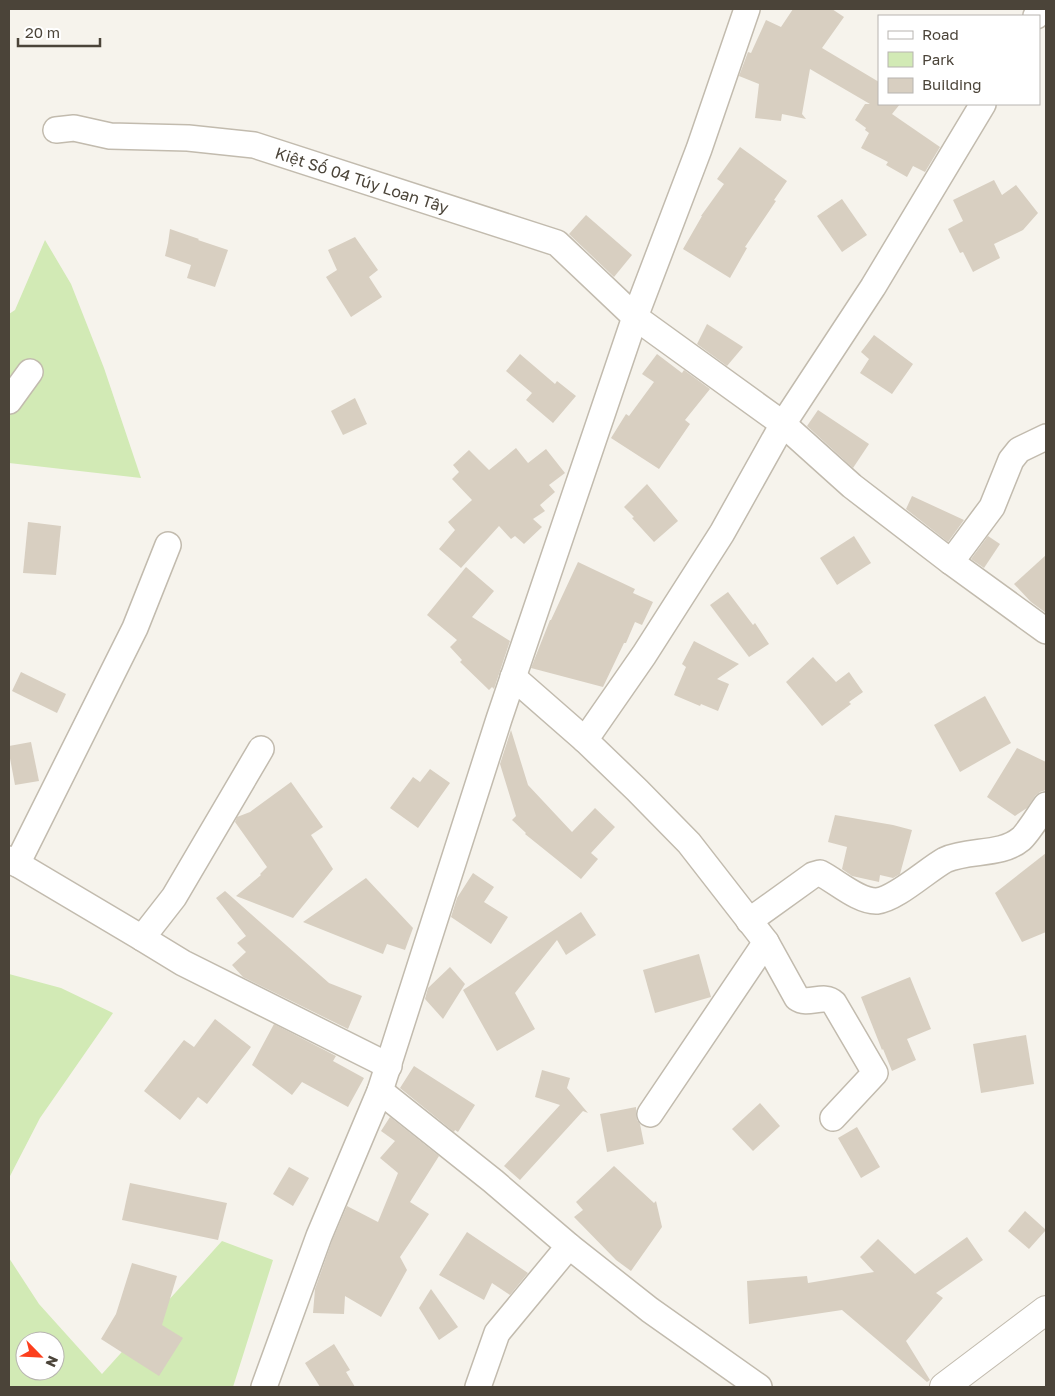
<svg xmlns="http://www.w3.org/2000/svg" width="1055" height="1396" font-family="'Golos Text',sans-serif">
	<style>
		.green { fill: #d2eab5; fill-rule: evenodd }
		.building { fill: #d8cfc1 }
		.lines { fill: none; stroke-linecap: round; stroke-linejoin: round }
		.minor-casing { stroke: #c2bbae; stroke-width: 28 }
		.tertiary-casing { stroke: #c2bbae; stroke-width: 30 }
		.minor { stroke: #fff; stroke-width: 25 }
		.tertiary { stroke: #fff; stroke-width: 28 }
		.labels { text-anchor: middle; stroke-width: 4.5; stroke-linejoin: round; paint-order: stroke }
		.street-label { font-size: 16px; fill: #4b4439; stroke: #fff }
	</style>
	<rect width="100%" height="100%" fill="#f6f3ec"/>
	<g class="green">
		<path d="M45 240 71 284 104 368 141 478 9 463V314L15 310Z"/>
		<path d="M9 974 61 988 113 1013 40 1118 9 1178Z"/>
		<path d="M222 1241 273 1260 233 1387H9V1258L39 1304 102 1374ZM25 1341H55V1371H25Z"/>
	</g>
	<g class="building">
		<path d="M793 9H832L844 17 822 48 879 82V104H900L892 114 940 147 925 172 913 166 907 177 886 165 888 162 861 148 869 133 865 130 866 128 855 120 865 104H870L810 69 802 114 806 119 782 114 781 121 755 118 759 84 739 76 748 52 751 53 766 20 781 27Z"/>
		<path d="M740 147 787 181 774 200 776 201 745 247 747 248 730 278 683 249 702 216H701L724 184 717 179Z"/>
		<path d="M994 180 1002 195 1016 185 1038 213 1023 230 994 244 1000 258 973 272 963 252 960 253 948 229 963 221 953 200Z"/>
		<path d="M842 199 867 235 842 252 817 216Z"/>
		<path d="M586 215 632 255 614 277 569 234Z"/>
		<path d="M170 229 199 239 198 240 228 250 215 287 187 278 191 265 165 256 168 243Z"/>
		<path d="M355 237 378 270 369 277 382 297 351 317 326 277 337 270 328 250Z"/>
		<path d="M707 324 743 347 727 366 697 344Z"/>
		<path d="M874 335 913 364 892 394 860 373 869 359 861 352Z"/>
		<path d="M520 354 555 384 557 381 576 396 553 423 526 400 532 393 506 371Z"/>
		<path d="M657 354 682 373 684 370 710 389 685 420 690 424 659 469 611 438 626 414 629 416 654 382 642 374Z"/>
		<path d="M355 398 367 424 343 435 331 411Z"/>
		<path d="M818 410 869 444 853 468 807 426Z"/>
		<path d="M516 448 528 463 546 449 565 473 549 485 555 492 540 505 545 511 533 519 542 527 524 544 515 536 511 539 499 526 461 568 439 549 455 530 448 522 472 500 452 479 459 472 453 465 469 450 489 470Z"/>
		<path d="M647 484 678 521 654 542 632 518 634 517 624 507Z"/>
		<path d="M912 496 964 520 948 542 906 509Z"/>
		<path d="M28 522 61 526 56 575 23 573Z"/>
		<path d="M854 536 871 563 837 585 820 558Z"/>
		<path d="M988 536 1000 544 984 568 971 559Z"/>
		<path d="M1046 555V613L1031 602 1014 584Z"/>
		<path d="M578 562 635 589 633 593 653 602 642 625 635 622 626 643H624L603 687 531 668 550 620H551Z"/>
		<path d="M466 567 494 591 472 617 510 641 494 689 492 687 489 690 460 662 462 660 450 647 457 640 427 615Z"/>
		<path d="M728 592 753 625 755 623 769 644 749 657 710 605Z"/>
		<path d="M694 641 739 664 717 679 729 684 718 711 701 704 700 706 674 695 686 667 682 664Z"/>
		<path d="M813 657 836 682 849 672 863 692 849 702 851 704 822 726 806 706 786 682Z"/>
		<path d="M21 672 66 694 57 713 12 691Z"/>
		<path d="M985 696 1011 743 960 772 934 725Z"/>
		<path d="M511 730 528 785 572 832 595 808 615 827 591 853 598 859 581 879 525 834 526 833 512 820 516 816 500 764Z"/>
		<path d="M31 742 39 781 15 785 9 753V746Z"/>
		<path d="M1017 748 1046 762V790L1040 792 1035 796 1027 808 1015 816 987 797Z"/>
		<path d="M430 769 450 783 418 828 390 808 413 777 420 782Z"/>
		<path d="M291 782 323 827 311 835 333 869 293 918 236 896 261 875 260 874 267 867 235 822 237 817 250 812Z"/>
		<path d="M835 815 893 825 912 830 900 874 893 878 880 875 879 882 852 876 842 869 847 847 828 842Z"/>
		<path d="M1046 853V932L1022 942 995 893Z"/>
		<path d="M473 873 494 887 484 902 508 917 491 944 451 917 457 898Z"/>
		<path d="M366 878 413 928 405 950 387 944 383 954 303 922Z"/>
		<path d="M225 891 329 983 362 996 348 1029 243 977 232 965 246 952 237 943 246 936 216 898Z"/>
		<path d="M581 912 596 935 566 955 557 940 515 993 535 1029 497 1051 463 990Z"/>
		<path d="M699 954 711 997 655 1013 643 970Z"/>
		<path d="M450 967 465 984 443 1019 425 999 428 988Z"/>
		<path d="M910 977 931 1029 907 1039 916 1060 892 1071 883 1049 882 1050 861 997Z"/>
		<path d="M215 1019 251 1047 207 1104 198 1097 180 1120 144 1091 184 1040 194 1047Z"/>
		<path d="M274 1024 336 1056 333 1061 364 1078 348 1107 302 1082 292 1095 252 1065Z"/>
		<path d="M1026 1035 1034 1084 981 1093 973 1044Z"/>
		<path d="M414 1066 475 1105 458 1132 455 1130 454 1132 400 1088Z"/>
		<path d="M542 1070 570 1078 567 1088 588 1113 583 1111 520 1180 504 1166 560 1105 535 1097Z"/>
		<path d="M760 1103 780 1126 753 1151 732 1129Z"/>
		<path d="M636 1107V1113L637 1120 640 1124 644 1144 607 1152 600 1114Z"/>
		<path d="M390 1117 439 1156 410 1202 429 1214 400 1257 407 1270 381 1317 345 1296 344 1314 313 1313 315 1289 332 1241 347 1206 378 1222 398 1173 380 1158 395 1141 381 1131Z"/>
		<path d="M857 1127 880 1167 861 1178 838 1138Z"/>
		<path d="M614 1166 654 1203 656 1201 662 1227 631 1271 616 1260 574 1217 583 1210 576 1202Z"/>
		<path d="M289 1167 309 1178 293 1206 273 1194Z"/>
		<path d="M130 1183 227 1203 218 1240 122 1220Z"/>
		<path d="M1025 1211 1046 1230 1029 1249 1008 1231Z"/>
		<path d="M467 1232 528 1273 510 1295 492 1283 484 1300 439 1275Z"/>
		<path d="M967 1237 983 1260 936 1293 943 1298 906 1341 930 1380 927 1382 842 1310 749 1324 747 1281 807 1276 808 1283 874 1272 860 1257 878 1239 915 1274Z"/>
		<path d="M132 1263 177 1276 162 1325 183 1338 159 1376 101 1339 116 1314Z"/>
		<path d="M431 1289 458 1327 439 1340 419 1308Z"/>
		<path d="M334 1344 350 1370 346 1372 355 1387H320L305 1363Z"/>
	</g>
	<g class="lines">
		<g class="minor-casing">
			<g id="minor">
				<path d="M1036 16 1040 9"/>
				<path d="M56 130 74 128 110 136 188 138 254 145 557 243 635 317 783 424 852 486 951 562 1046 631"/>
				<path d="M9 401 30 372"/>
				<path d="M951 562 992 507 1011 460 1019 450 1046 437"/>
				<path d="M513 677 585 740 637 790 689 843 766 942 797 998C808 1006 824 993 834 1003L875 1073 833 1118"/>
				<path d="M585 740 644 655 722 533 783 424 873 287 983 104"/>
				<path d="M261 749 174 897 142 938 183 963 389 1066"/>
				<path d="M9 859 142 938"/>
				<path d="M17 864 135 628 168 545"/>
				<path d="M749 921 813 875 820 873C836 881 859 902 877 901 896 899 927 870 945 860 969 849 1001 856 1021 839 1028 833 1040 813 1046 805"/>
				<path d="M380 1091 493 1181 569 1246 650 1310 759 1387"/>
				<path d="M650 1114 766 942"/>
				<path d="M264 1387 319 1236 380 1091 499 719 635 317 699 149 747 9"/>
				<path d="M478 1387 497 1333 569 1246"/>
			</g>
		</g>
		<g class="tertiary-casing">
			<path id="tertiary" d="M944 1387 1046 1310"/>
		</g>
		<use href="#minor" class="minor"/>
		<use href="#tertiary" class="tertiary"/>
	</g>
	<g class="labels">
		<g class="street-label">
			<text transform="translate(362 180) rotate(18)" y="6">Kiệt Số 04 Túy Loan Tây</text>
		</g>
	</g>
	<rect width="1055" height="1396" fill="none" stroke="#4b4439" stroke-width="20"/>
	<rect x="878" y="15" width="162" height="90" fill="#ffffff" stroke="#b7b4b0"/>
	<rect x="888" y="31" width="25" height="8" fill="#ffffff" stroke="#b7b4b0"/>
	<text x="922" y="40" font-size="15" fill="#4b4439">Road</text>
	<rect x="888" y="52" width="25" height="15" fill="#d2eab5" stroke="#b7b4b0"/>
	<text x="922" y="65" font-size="15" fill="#4b4439">Park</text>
	<rect x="888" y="78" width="25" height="15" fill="#d8cfc1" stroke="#b7b4b0"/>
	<text x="922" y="90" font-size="15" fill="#4b4439">Building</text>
	<g transform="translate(40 1356) rotate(114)"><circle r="24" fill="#ffffff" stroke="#b7b4b0"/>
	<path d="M0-4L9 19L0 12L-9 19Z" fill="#fc3f1d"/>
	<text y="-8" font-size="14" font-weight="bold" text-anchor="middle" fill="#4b4439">N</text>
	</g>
	<path d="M18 38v8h82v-8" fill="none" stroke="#4b4439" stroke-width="2.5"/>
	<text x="25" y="38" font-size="15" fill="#4b4439" stroke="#ffffff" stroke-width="4" paint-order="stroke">20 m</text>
</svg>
